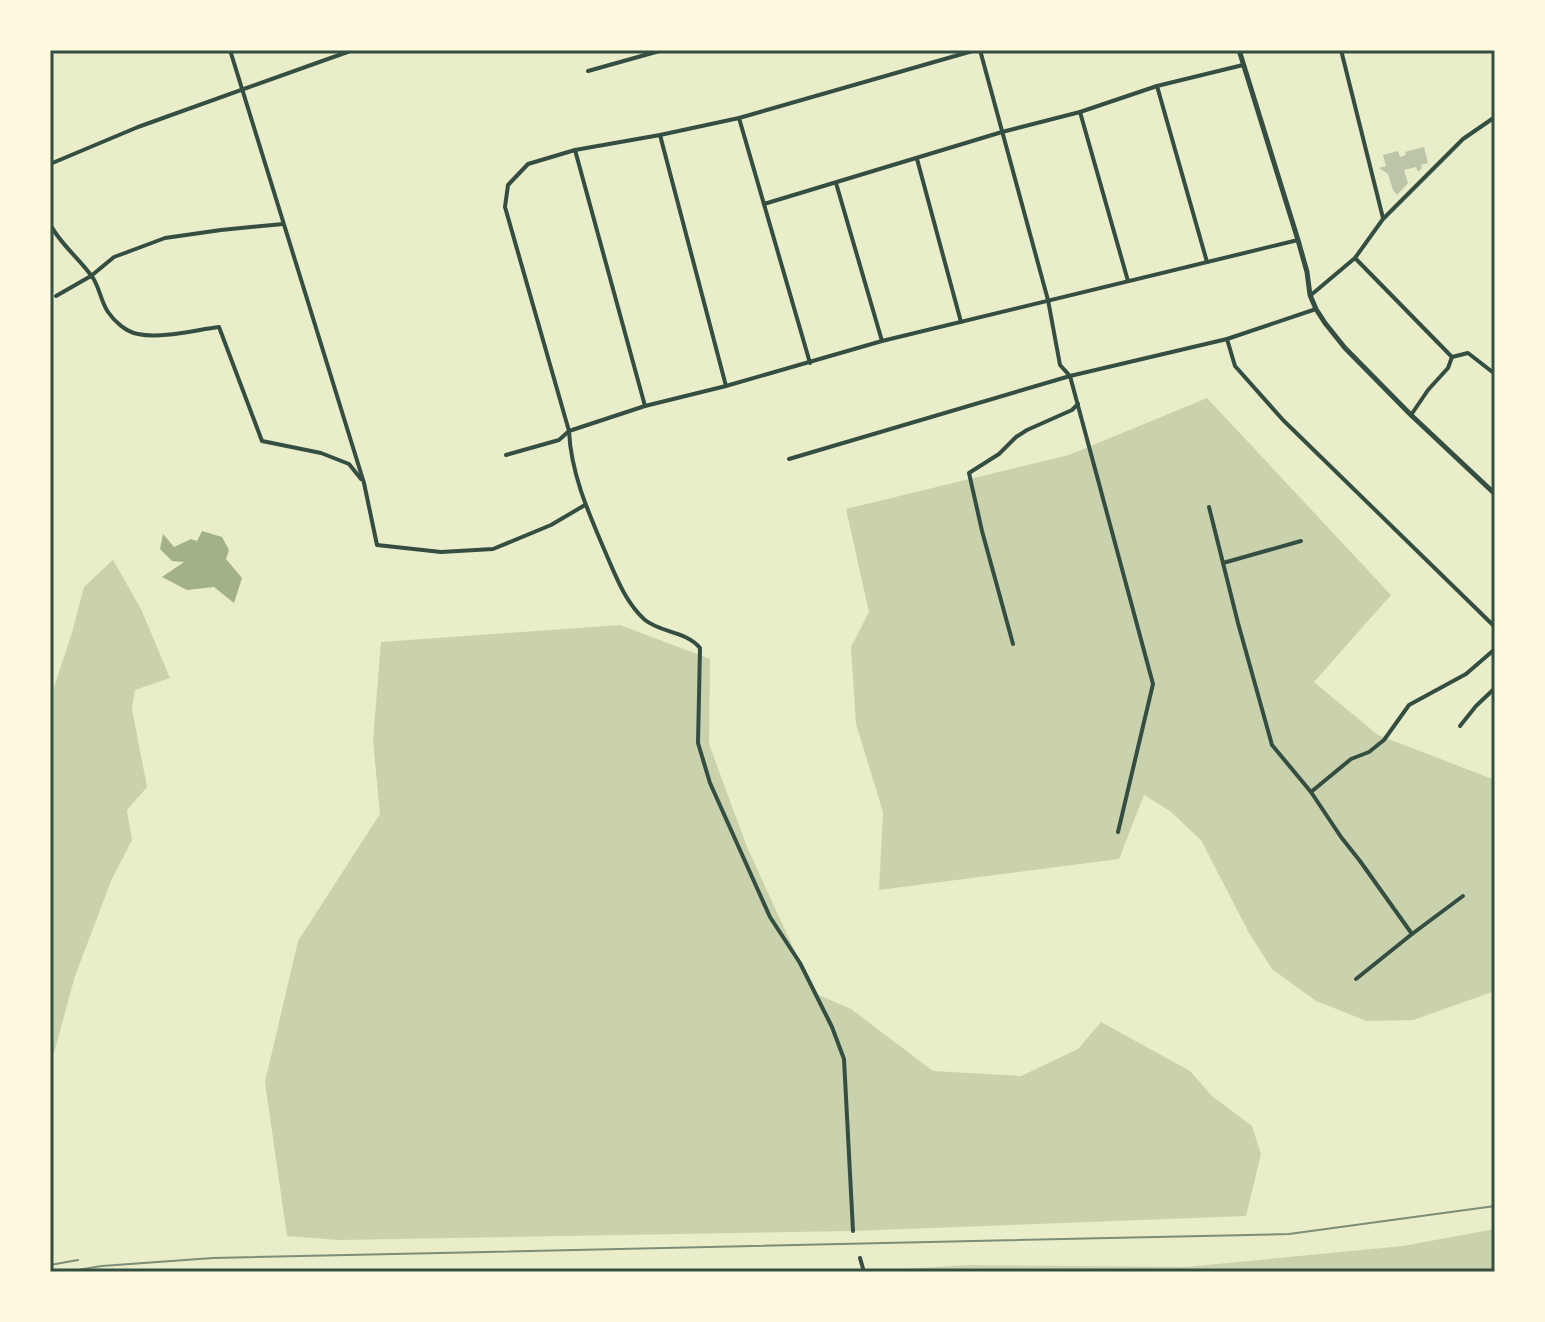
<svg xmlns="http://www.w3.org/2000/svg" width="1545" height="1322" font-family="Commissioner,sans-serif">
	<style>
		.green { fill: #cad2ad }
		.water { fill: #a3b18a }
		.building { fill: #bcc5a7 }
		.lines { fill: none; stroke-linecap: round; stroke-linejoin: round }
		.minor { stroke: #344e41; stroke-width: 4 }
		.tertiary { stroke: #344e41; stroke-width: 5 }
		.rail { stroke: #7c8e77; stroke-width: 2 }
		.neatline { fill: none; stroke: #344e41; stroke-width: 3 }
	</style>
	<rect width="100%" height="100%" fill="#e9edc9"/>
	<g class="green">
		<path d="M1207 398 1391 595 1314 682 1378 735 1495 780V991L1413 1020 1367 1021 1316 1001 1272 969 1249 933 1201 840 1170 811 1144 795 1119 859 879 890 883 812 856 724 851 647 869 612 846 509 1069 455Z"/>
		<path d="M113 560 141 609 170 678 135 690 132 709 147 787 127 810 132 840 111 881 75 976 54 1053 50 1056V699L72 633 84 587Z"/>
		<path d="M620 625 710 659 709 744 747 847 814 993 851 1009 933 1071 1021 1076 1078 1049 1101 1022 1190 1071 1212 1096 1252 1126 1261 1154 1246 1216 853 1231 339 1240 287 1236 265 1082 298 941 380 814 373 741 381 642Z"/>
		<path d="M1495 1229V1272H889L888 1270 969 1265 1186 1267 1403 1246Z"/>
	</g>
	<path class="water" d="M202 531 222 537 229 550 226 559 242 578 234 603 214 587 187 590 162 577 184 562 172 561 160 549 163 534 174 547 191 539 197 541Z"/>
	<path class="building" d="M1424 147 1428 163 1421 165 1422 168 1418 172 1416 167 1404 170 1408 183 1397 195 1393 190 1388 174 1379 168 1386 166 1383 155 1398 151 1400 157 1406 155 1405 152Z"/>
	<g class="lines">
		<g class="minor">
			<path d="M230 50 364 483 377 545 441 552 493 549 551 525 585 505"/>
			<path d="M980 50 1048 300 1060 365 1070 376 1153 684 1118 832"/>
			<path d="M1341 50 1383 218"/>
			<path d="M588 71 663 50"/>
			<path d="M1157 86 1207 262"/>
			<path d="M1080 112 1128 281"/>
			<path d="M739 118 810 363"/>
			<path d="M660 135 726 386"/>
			<path d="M575 150 645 406"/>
			<path d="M917 159 961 322"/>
			<path d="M50 164 138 127 353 50"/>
			<path d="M836 183 882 341"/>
			<path d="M764 204 1002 132 1080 112 1157 86 1243 65"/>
			<path d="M50 224C60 244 80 259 93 278 100 289 101 302 108 312 114 321 126 332 138 334 161 339 195 330 219 327L262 441 321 453 349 464 361 479"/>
			<path d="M1355 258 1452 357 1468 353 1495 374"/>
			<path d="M1311 295 1355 258 1383 219 1463 139 1495 117"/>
			<path d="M56 296 91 276 114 257 165 238 221 230 283 224"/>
			<path d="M1227 339 1235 366 1283 420 1495 627"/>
			<path d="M1411 415 1428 390 1448 368 1452 357"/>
			<path d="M506 455 559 440 569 431 645 406 726 386 882 341 1298 240"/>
			<path d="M789 459 1070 376 1227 339 1316 309"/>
			<path d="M1209 507 1238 623 1272 745 1311 792 1341 837 1360 861 1412 934"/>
			<path d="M1223 563 1301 541"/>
			<path d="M1013 644 982 531 969 473 999 454 1016 437 1027 430 1072 410 1078 404"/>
			<path d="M1460 726 1476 706 1495 688"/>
			<path d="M1311 792 1351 759 1369 752 1384 740 1409 705 1466 674 1495 649"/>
			<path d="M1356 979 1412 934 1463 896"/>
			<path d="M853 1231 844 1059 832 1027 800 963 770 917 710 783 698 743 700 648C686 631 661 633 645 620 626 603 617 579 607 556 590 516 571 475 569 431L505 207 508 185 528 164 575 150 660 135 739 118 976 50"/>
			<path d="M860 1258 864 1272"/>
		</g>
		<path class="tertiary" d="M1239 50 1298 240 1307 272 1310 295 1316 309 1325 323 1345 348 1411 415 1495 494"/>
		<g class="rail">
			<path d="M50 1265 78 1260"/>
			<path d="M65 1272 102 1266 213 1258 1289 1234 1495 1206"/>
		</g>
	</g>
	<rect width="1545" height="1322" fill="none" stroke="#fefae0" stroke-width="104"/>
	<rect x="52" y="52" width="1441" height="1218" class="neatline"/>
</svg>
